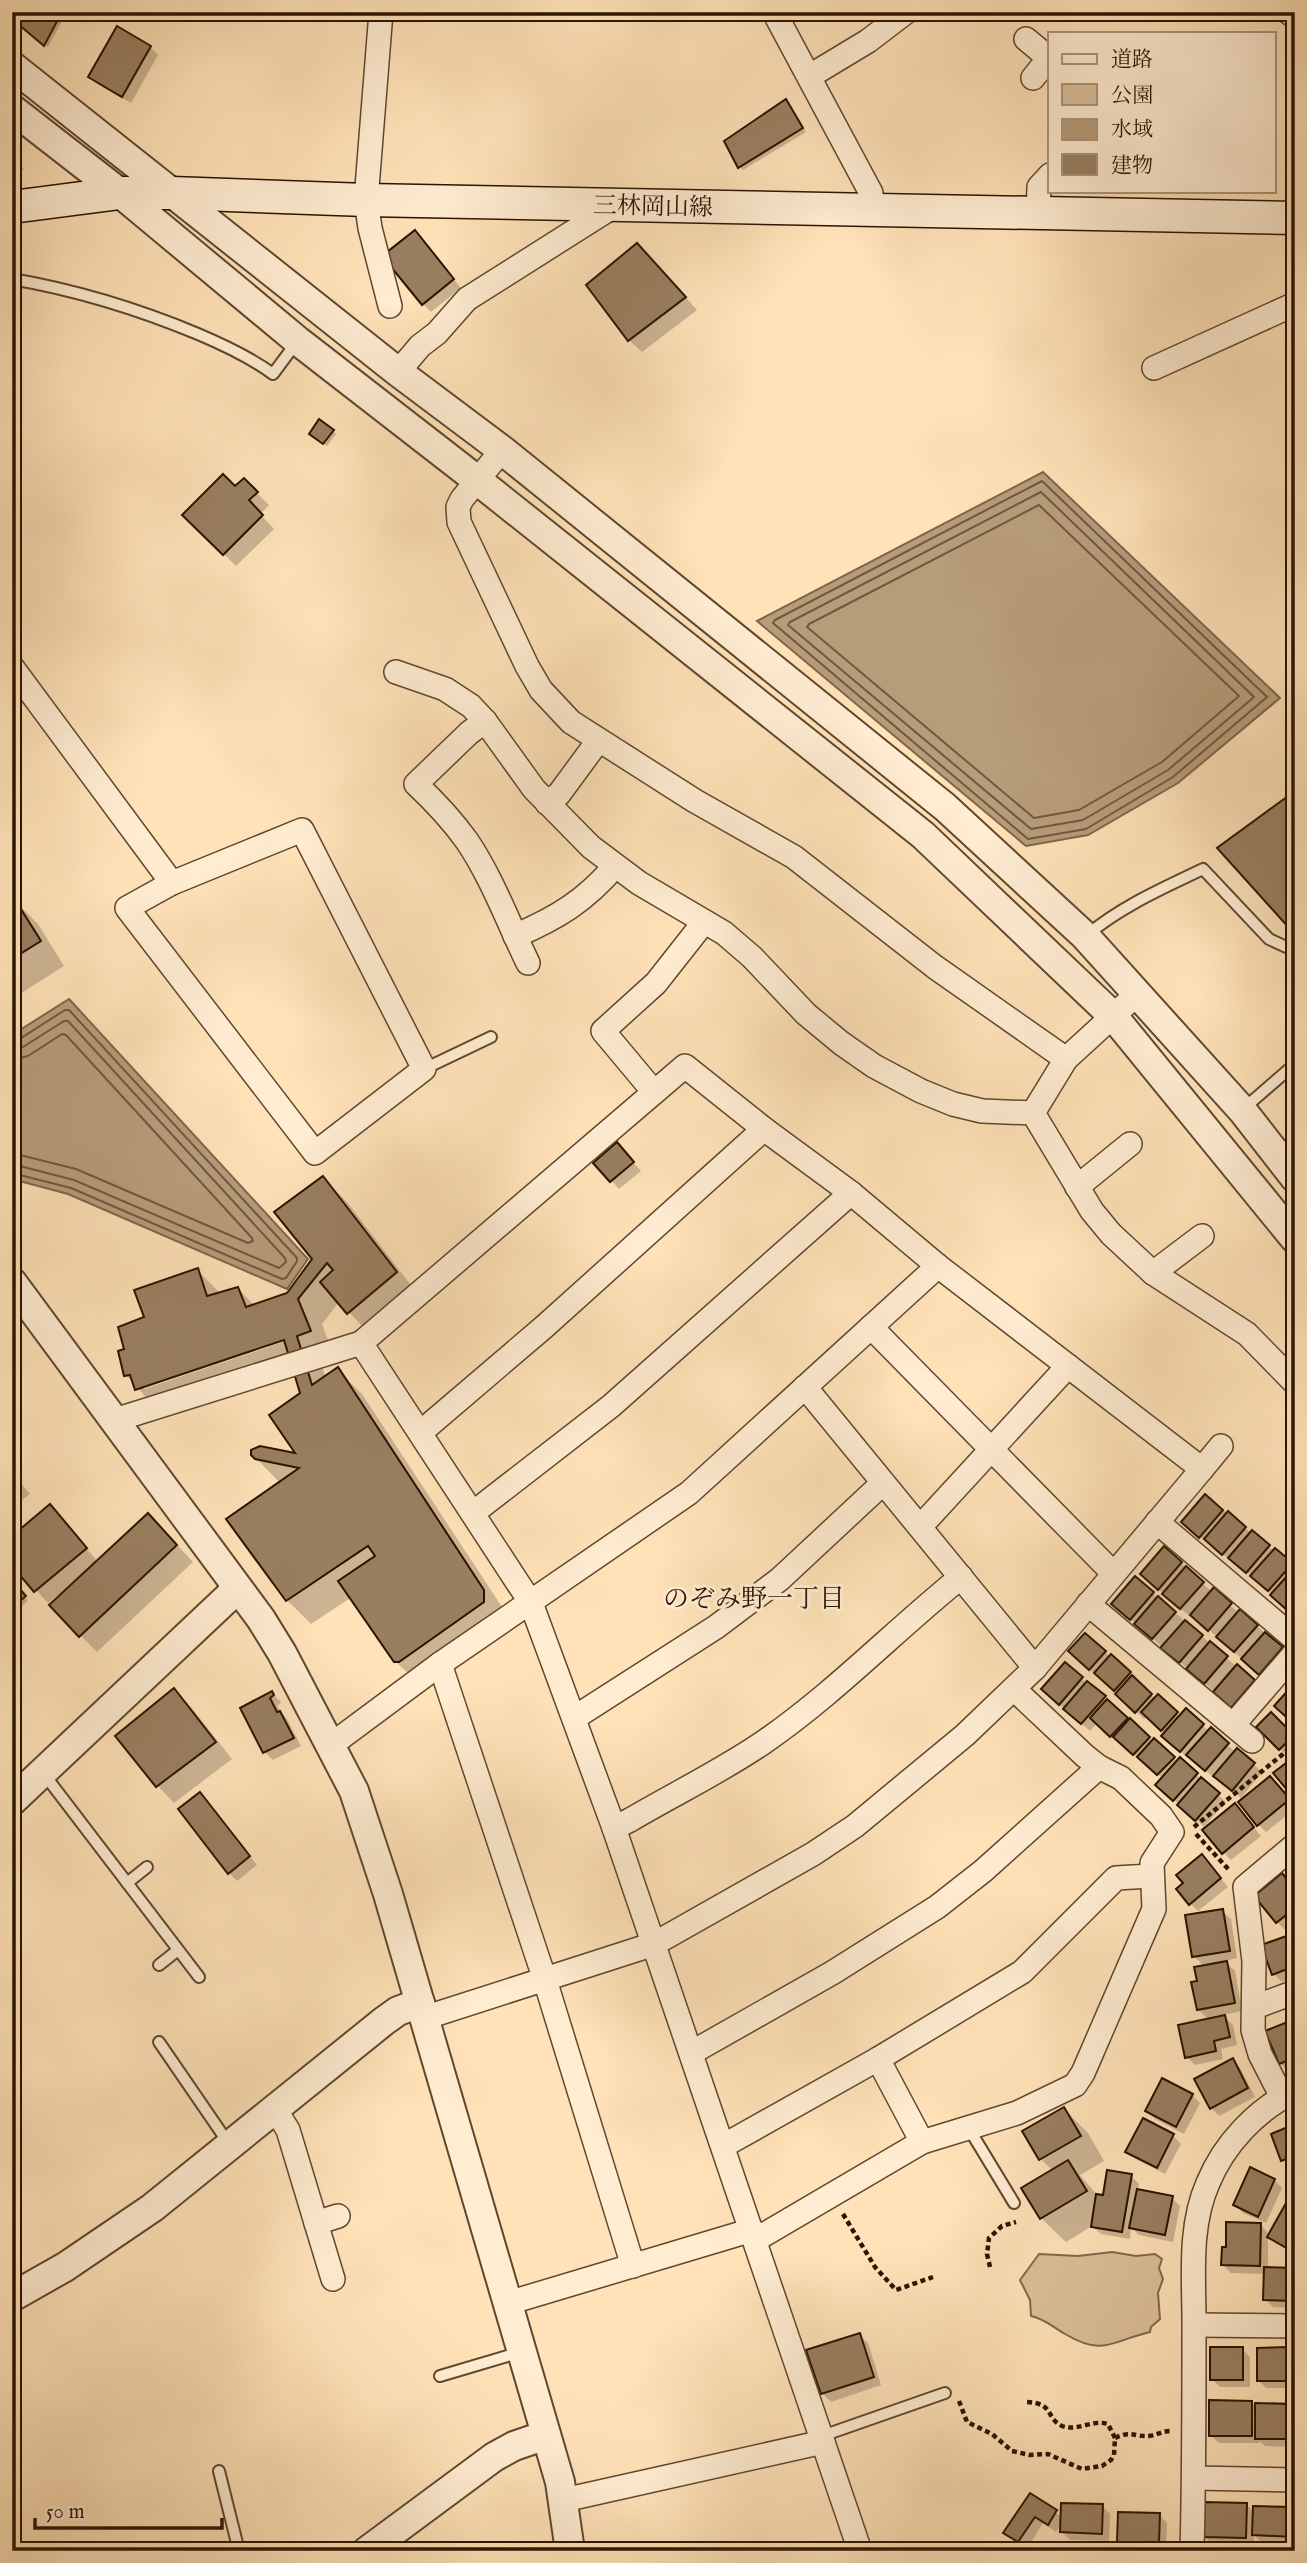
<svg xmlns="http://www.w3.org/2000/svg" width="1307" height="2563" font-family="'IM FELL English','Noto Serif JP',serif">
	<style>
		.green { fill: #dbbf99; stroke: #82694d; stroke-width: 2 }
		.water { fill: #b79c7a; stroke: #7f654a; stroke-width: 2 }
		.shadow { fill: #0003; fill-rule: evenodd }
		.lines { fill: none; stroke-linecap: round; stroke-linejoin: round }
		.shore { stroke: #70583e; stroke-width: 2 }
		.building { fill: #997f60; stroke: #2a1301; stroke-width: 2 }
		.service-casing { stroke: #5f472f; stroke-width: 14 }
		.minor-casing { stroke: #5f472f; stroke-width: 26 }
		.tertiary-casing { stroke: #5f472f; stroke-width: 32 }
		.secondary-casing { stroke: #2a1301; stroke-width: 35 }
		.path { stroke: #2a1301; stroke-width: 4.5; stroke-dasharray: 5 3.5; stroke-linecap: butt }
		.service { stroke: #ffecd1; stroke-width: 10 }
		.minor { stroke: #ffecd1; stroke-width: 23 }
		.tertiary { stroke: #ffecd1; stroke-width: 28 }
		.secondary { stroke: #ffecd1; stroke-width: 32 }
		.labels { text-anchor: middle; stroke-width: 6; stroke-linejoin: round; paint-order: stroke }
		.street-label { font-size: 24px; fill: #2a1301; stroke: #ffecd1 }
		.neighbourhood-label { font-size: 26px; fill: #2a1301; stroke: #ffecd1 }
	</style>
	<rect width="100%" height="100%" fill="#ffe2b8"/>
	<filter id="stains"><feTurbulence type="fractalNoise" baseFrequency=".00286" numOctaves="4"/><feColorMatrix values="0 0 0 0 .2 0 0 0 0 .09 0 0 0 0 .02 0 0 0 .5 -.17"/></filter>
	<radialGradient id="worn" r=".72"><stop offset=".6" stop-color="#630" stop-opacity="0"/><stop offset="1" stop-color="#630" stop-opacity=".3"/></radialGradient>
	<path class="green" d="M1112 2252 1136 2256 1155 2254 1162 2259 1159 2268 1163 2279 1158 2293 1160 2319 1151 2327 1150 2332C1111 2341 1104 2357 1065 2334 1053 2327 1045 2319 1031 2316L1030 2300 1020 2280 1039 2254 1078 2256Z"/>
	<g class="water">
		<path d="M1043 472 1280 698 1178 783 1088 835 1026 846 757 621Z"/>
		<path d="M69 999 308 1259 287 1289 68 1194 12 1179V1035Z"/>
	</g>
	<g class="shadow">
		<path d="M26 12H67L48 47 23 27Z"/>
		<path d="M150 47 158 55 131 103 99 85 91 77Z"/>
		<path d="M786 102 806 132 743 170 740 167Z"/>
		<path d="M12 158 24 169 12 178Z"/>
		<path d="M423 241 461 288 431 312 423 304Z"/>
		<path d="M650 258 697 310 642 352 629 340Z"/>
		<path d="M333 431 336 434 327 446 314 437Z"/>
		<path d="M244 480 269 505 260 514 274 529 236 566 184 515 235 489Z"/>
		<path d="M14 900 38 924 64 966 12 999Z"/>
		<path d="M625 1153 641 1171 619 1189 596 1163Z"/>
		<path d="M323 1178 347 1202 420 1297 373 1337 339 1302 322 1324 334 1356 320 1361 326 1378 338 1370 362 1394 508 1616 420 1685 395 1661 352 1597 311 1624 287 1600 280 1483 256 1458 299 1455 302 1394 294 1369 161 1414 126 1375 127 1351 146 1318 197 1270 221 1294 238 1289 255 1306 288 1295 314 1259ZM291 1336 292 1339 144 1389V1386Z"/>
		<path d="M12 1472 30 1494 12 1508Z"/>
		<path d="M1205 1496 1295 1568V1615L1256 1579 1191 1530Z"/>
		<path d="M62 1519 98 1562 165 1532 193 1562 97 1652 80 1635 59 1594 48 1603 12 1563Z"/>
		<path d="M1181 1563 1212 1592 1257 1626 1289 1656 1268 1682 1191 1614 1189 1616 1150 1582Z"/>
		<path d="M12 1581 28 1601 12 1614Z"/>
		<path d="M1153 1593 1262 1689 1240 1714 1122 1612Z"/>
		<path d="M1086 1635 1130 1674 1155 1699 1158 1696 1180 1717 1202 1725 1236 1752 1238 1750 1262 1772 1241 1798 1216 1775 1214 1778 1191 1757 1189 1759 1172 1744 1166 1734 1147 1716 1144 1719 1099 1675 1098 1677 1079 1659Z"/>
		<path d="M1065 1664 1129 1722 1153 1742 1154 1740 1178 1762 1180 1760 1226 1802 1204 1827 1166 1793 1163 1779 1144 1761 1142 1762 1121 1742 1120 1744 1097 1723 1090 1731 1051 1697Z"/>
		<path d="M174 1690 191 1707 232 1759 174 1803 158 1786 117 1736Z"/>
		<path d="M272 1693 280 1701 281 1703 277 1706 288 1721 301 1746 273 1760 265 1752 242 1709Z"/>
		<path d="M1271 1714 1295 1738V1750L1288 1757 1258 1727Z"/>
		<path d="M12 1754 21 1767 12 1774Z"/>
		<path d="M1278 1786 1295 1809 1266 1832 1258 1824Z"/>
		<path d="M208 1802 257 1865 237 1881 229 1873Z"/>
		<path d="M1243 1814 1261 1836 1231 1860 1223 1852Z"/>
		<path d="M1210 1865 1228 1887 1198 1911 1190 1903Z"/>
		<path d="M1295 1889V1922L1285 1930 1277 1922Z"/>
		<path d="M1222 1911 1231 1919 1237 1958 1224 1961 1235 1971 1242 2011 1222 2015 1233 2025 1237 2045 1221 2049 1223 2059 1195 2065 1187 2057 1219 2019 1218 2015 1207 2018 1198 2009 1199 1982 1205 1967 1194 1956Z"/>
		<path d="M1295 1934V1977L1282 1982 1274 1974Z"/>
		<path d="M1295 2021V2069L1288 2071 1280 2063Z"/>
		<path d="M1232 2060 1240 2068 1255 2097 1219 2116 1211 2108Z"/>
		<path d="M1192 2095 1200 2103 1184 2134 1155 2119 1147 2111Z"/>
		<path d="M1064 2109 1088 2133 1104 2161 1080 2175 1098 2196 1105 2197 1131 2176 1139 2184 1138 2191 1172 2198 1180 2206 1173 2242 1139 2235 1131 2227 1130 2239 1101 2234 1092 2226 1066 2242 1041 2218 1053 2171 1041 2159Z"/>
		<path d="M1295 2126V2167L1291 2168 1283 2160Z"/>
		<path d="M1173 2136 1181 2144 1165 2174 1136 2159 1127 2151Z"/>
		<path d="M1274 2180 1282 2188 1266 2223 1243 2213 1235 2205Z"/>
		<path d="M1295 2210V2254L1277 2244 1268 2235V2269H1295V2308L1273 2307 1265 2299 1266 2274 1231 2273 1223 2265 1228 2248 1260 2224 1270 2235Z"/>
		<path d="M859 2335 868 2343 881 2385 831 2402 822 2393Z"/>
		<path d="M1242 2349 1250 2357V2387H1220L1212 2379Z"/>
		<path d="M1289 2349 1295 2355V2388H1266L1258 2380Z"/>
		<path d="M1251 2402 1257 2408 1295 2405V2447L1265 2446 1259 2441V2443H1219L1210 2435Z"/>
		<path d="M1030 2495 1062 2517 1102 2506 1110 2514 1109 2541 1070 2540 1062 2532V2523L1056 2532 1043 2523 1027 2549 1006 2532Z"/>
		<path d="M1246 2504 1254 2513 1295 2509V2544L1262 2543 1254 2535V2545H1213L1204 2537Z"/>
		<path d="M1159 2515 1167 2523 1166 2550 1127 2549 1118 2541Z"/>
	</g>
	<g class="lines">
		<g class="shore">
			<path d="M1042 481 1267 697 1173 777 1086 829 1028 839 773 623 775 620Z"/>
			<path d="M1041 492 1254 697 1168 770 1083 820 1031 829 788 625 790 622Z"/>
			<path d="M1039 505 1239 696 1162 762 1079 810 1034 818 807 627 809 624Z"/>
			<path d="M12 1041 18 1040 65 1010H69L297 1258V1261L286 1278 282 1279 71 1188 12 1173"/>
			<path d="M12 1049 23 1047 64 1021H68L285 1258 286 1262 279 1268 74 1180 12 1164"/>
			<path d="M12 1060 28 1056 62 1034 66 1035 252 1238 253 1241 248 1243 76 1169 12 1153"/>
		</g>
	</g>
	<g class="building">
		<path d="M24 12H62L44 46 18 24Z"/>
		<path d="M117 26 151 46 122 97 88 77Z"/>
		<path d="M786 99 803 128 738 168 724 141Z"/>
		<path d="M415 230 454 279 422 305 382 256Z"/>
		<path d="M637 243 686 297 628 341 586 285Z"/>
		<path d="M319 419 334 430 323 444 309 434Z"/>
		<path d="M223 474 235 486 244 478 258 492 249 500 263 515 223 555 182 515Z"/>
		<path d="M1295 791V924L1290 929 1217 848Z"/>
		<path d="M14 898 41 941 12 959V899Z"/>
		<path d="M617 1142 634 1162 610 1182 593 1163Z"/>
		<path d="M323 1176 397 1272 347 1314 320 1282 333 1270 327 1263 298 1299 311 1331 297 1336 312 1385 338 1367 484 1590V1602L399 1662H394L338 1581 375 1556 368 1546 286 1601 226 1519 299 1468 255 1459 251 1455V1450L260 1446 295 1453 269 1415 300 1393 284 1340 135 1390 130 1375 124 1376 118 1351 124 1349 118 1327 144 1317 134 1290 198 1268 207 1296 238 1287 246 1307 287 1293 312 1259 274 1212Z"/>
		<path d="M1205 1494 1223 1510 1199 1538 1181 1522Z"/>
		<path d="M50 1504 87 1548 34 1592 12 1566V1536Z"/>
		<path d="M1228 1511 1246 1527 1222 1555 1204 1539Z"/>
		<path d="M148 1513 177 1545 79 1637 49 1605Z"/>
		<path d="M1252 1530 1270 1545 1246 1573 1228 1558Z"/>
		<path d="M1164 1546 1182 1562 1158 1590 1140 1574Z"/>
		<path d="M1275 1548 1293 1563 1268 1591 1250 1576Z"/>
		<path d="M1186 1566 1204 1582 1180 1609 1162 1594Z"/>
		<path d="M1295 1567V1603L1288 1611 1270 1595Z"/>
		<path d="M1135 1576 1154 1592 1130 1620 1111 1604Z"/>
		<path d="M12 1580 26 1596 12 1608Z"/>
		<path d="M1214 1587 1232 1603 1208 1631 1190 1615Z"/>
		<path d="M1158 1596 1176 1612 1152 1639 1134 1624Z"/>
		<path d="M1240 1609 1258 1625 1234 1652 1216 1637Z"/>
		<path d="M1185 1620 1203 1635 1179 1663 1160 1648Z"/>
		<path d="M1265 1632 1283 1647 1259 1675 1241 1659Z"/>
		<path d="M1085 1633 1106 1651 1089 1670 1068 1651Z"/>
		<path d="M1210 1641 1228 1656 1204 1684 1186 1669Z"/>
		<path d="M1111 1654 1131 1672 1114 1691 1094 1673Z"/>
		<path d="M1065 1662 1083 1677 1059 1705 1041 1689Z"/>
		<path d="M1237 1664 1255 1680 1231 1708 1213 1692Z"/>
		<path d="M1132 1675 1152 1694 1135 1713 1115 1694Z"/>
		<path d="M1087 1681 1106 1696 1081 1724 1063 1709Z"/>
		<path d="M174 1688 216 1742 156 1787 115 1736Z"/>
		<path d="M1290 1688 1295 1692V1725L1274 1706Z"/>
		<path d="M272 1691 274 1695 270 1698 277 1712 280 1711 294 1738 263 1753 240 1708Z"/>
		<path d="M1158 1694 1178 1712 1161 1731 1141 1712Z"/>
		<path d="M1107 1699 1128 1718 1110 1737 1090 1718Z"/>
		<path d="M1186 1708 1204 1724 1180 1752 1161 1736Z"/>
		<path d="M1271 1712 1294 1735 1279 1750 1256 1727Z"/>
		<path d="M1130 1718 1150 1737 1133 1755 1113 1737Z"/>
		<path d="M1211 1727 1229 1743 1205 1771 1186 1755Z"/>
		<path d="M1154 1738 1175 1757 1157 1775 1137 1757Z"/>
		<path d="M1237 1748 1255 1763 1232 1791 1213 1776Z"/>
		<path d="M1295 1756V1795L1293 1797 1273 1773Z"/>
		<path d="M1180 1757 1198 1773 1173 1801 1155 1785Z"/>
		<path d="M1270 1776 1290 1799 1257 1826 1238 1802Z"/>
		<path d="M1201 1777 1220 1793 1195 1821 1177 1805Z"/>
		<path d="M200 1792 250 1856 228 1874 178 1809Z"/>
		<path d="M1235 1803 1254 1827 1222 1854 1202 1830Z"/>
		<path d="M1202 1854 1221 1878 1189 1905 1176 1889 1183 1883 1176 1875Z"/>
		<path d="M1282 1873 1295 1889V1908L1276 1923 1254 1896Z"/>
		<path d="M1223 1909 1230 1951 1192 1957 1185 1915Z"/>
		<path d="M1295 1933V1966L1272 1975 1261 1945Z"/>
		<path d="M1227 1961 1235 2003 1197 2010 1191 1982 1197 1981 1194 1967Z"/>
		<path d="M1225 2015 1230 2037 1214 2041 1216 2051 1185 2058 1178 2025Z"/>
		<path d="M1295 2019V2058L1279 2064 1265 2031Z"/>
		<path d="M1233 2058 1248 2088 1210 2109 1194 2079Z"/>
		<path d="M1162 2078 1193 2094 1176 2127 1145 2111Z"/>
		<path d="M1064 2107 1081 2136 1039 2160 1022 2131Z"/>
		<path d="M1143 2118 1174 2134 1157 2168 1125 2152Z"/>
		<path d="M1295 2124V2156L1281 2161 1271 2134Z"/>
		<path d="M1068 2160 1087 2191 1040 2219 1021 2188Z"/>
		<path d="M1250 2167 1275 2179 1258 2217 1233 2205Z"/>
		<path d="M1107 2170 1132 2174 1122 2232 1091 2227 1096 2194 1103 2195Z"/>
		<path d="M1137 2189 1173 2196 1165 2235 1129 2228Z"/>
		<path d="M1286 2203 1295 2208V2242L1290 2250 1267 2237Z"/>
		<path d="M1226 2222 1261 2223 1260 2266 1221 2265 1222 2247H1226Z"/>
		<path d="M1264 2267 1295 2268V2301L1263 2300Z"/>
		<path d="M860 2333 874 2377 821 2394 806 2350Z"/>
		<rect x="1210" y="2347" width="33" height="33"/>
		<path d="M1290 2347 1289 2381H1257V2348Z"/>
		<path d="M1209 2400 1252 2401V2436H1209Z"/>
		<path d="M1255 2403 1295 2404V2439H1255Z"/>
		<path d="M1030 2493 1057 2510 1048 2525 1035 2517 1018 2542 1003 2533Z"/>
		<path d="M1203 2502 1247 2503 1246 2538 1203 2537Z"/>
		<path d="M1061 2503 1103 2504 1102 2534 1060 2532Z"/>
		<path d="M1253 2506 1295 2507 1294 2537 1252 2535Z"/>
		<path d="M1118 2512 1160 2513 1159 2543 1117 2542Z"/>
	</g>
	<g class="lines">
		<g class="service-casing">
			<g id="service">
				<path d="M12 279C76 290 138 309 198 334 224 345 250 357 273 374L296 343"/>
				<path d="M1087 935C1122 906 1163 888 1203 869L1269 939 1295 951"/>
				<path d="M424 1069 491 1037"/>
				<path d="M1242 1110 1295 1064"/>
				<path d="M1274 1147 1295 1146"/>
				<path d="M44 1774 199 1977"/>
				<path d="M127 1883 147 1867"/>
				<path d="M159 1965 178 1950"/>
				<path d="M159 2042 229 2144"/>
				<path d="M971 2127 974 2137 1014 2203"/>
				<path d="M440 2376 521 2352"/>
				<path d="M822 2436 945 2393"/>
				<path d="M219 2471 239 2551"/>
				<path d="M36 2549V2551"/>
			</g>
		</g>
		<g class="minor-casing">
			<g id="minor">
				<path d="M381 12 366 200 370 228 390 306"/>
				<path d="M774 12 871 193 870 211"/>
				<path d="M1288 12 1295 17"/>
				<path d="M1026 39 1050 59"/>
				<path d="M810 76 868 41 906 12"/>
				<path d="M1033 78 1049 58"/>
				<path d="M1038 213 1039 187 1050 175"/>
				<path d="M1154 368 1295 304"/>
				<path d="M398 372 420 346 437 333 467 299 614 206"/>
				<path d="M502 450 462 499 458 507 459 522 527 666 541 690 571 722 695 801 794 857 935 967 1066 1059"/>
				<path d="M12 667 172 883"/>
				<path d="M396 672 445 689 471 706 485 721 534 789 591 847 639 883 724 933 752 957 806 1014 841 1043 874 1066 921 1091 953 1104 982 1111 1033 1113 1092 1211 1111 1234 1153 1273 1247 1334 1295 1383"/>
				<path d="M485 721 469 733 416 784C435 802 452 820 467 841 492 878 508 922 528 963"/>
				<path d="M547 803 559 794 598 741"/>
				<path d="M302 830 424 1069 315 1153 127 908 172 883Z"/>
				<path d="M515 936C557 918 585 901 615 866"/>
				<path d="M654 1092 603 1031 656 983 704 922"/>
				<path d="M1033 1113 1066 1059 1136 995"/>
				<path d="M1077 1187 1130 1144"/>
				<path d="M1153 1273 1202 1236"/>
				<path d="M871 1327 1113 1573"/>
				<path d="M361 1343 531 1603 614 1828 860 2551"/>
				<path d="M805 1387 1035 1668"/>
				<path d="M115 1420 361 1343 685 1066 764 1129 851 1193 938 1266 1202 1469 1035 1668 965 1735 855 1826 813 1854 654 1944 424 2018"/>
				<path d="M421 1432 544 1327 764 1129"/>
				<path d="M1202 1469 1221 1446"/>
				<path d="M473 1513 611 1406 851 1193"/>
				<path d="M1157 1522 1295 1639"/>
				<path d="M920 1527 1068 1366"/>
				<path d="M1088 1604 1252 1741"/>
				<path d="M440 1664 545 1980 633 2266"/>
				<path d="M574 1718 716 1627 780 1579 883 1483"/>
				<path d="M1233 1725 1295 1653"/>
				<path d="M331 1745 440 1664 689 1493 938 1266"/>
				<path d="M614 1828 630 1820C674 1794 722 1771 764 1742 835 1693 894 1631 961 1577"/>
				<path d="M1255 2007 1295 1992"/>
				<path d="M691 2053 832 1973 937 1907 983 1871 1099 1767"/>
				<path d="M878 2059 922 2142"/>
				<path d="M1282 2097 1260 2054 1253 2030 1254 1961 1245 1887 1295 1845"/>
				<path d="M275 2109 288 2130 333 2279"/>
				<path d="M723 2146 878 2059 1022 1972 1116 1878 1151 1876"/>
				<path d="M316 2223 338 2216"/>
				<path d="M755 2240 922 2142 1017 2113 1075 2085 1083 2073 1154 1909 1152 1863 1172 1832 1161 1816 1121 1778 1099 1767 1085 1756 1014 1689"/>
				<path d="M508 2303 752 2230"/>
				<path d="M1195 2325 1295 2326"/>
				<path d="M1194 2478 1295 2480"/>
				<path d="M564 2500 823 2442"/>
				<path d="M1192 2551C1194 2479 1194 2408 1194 2336 1195 2286 1187 2230 1208 2183 1224 2144 1257 2109 1295 2091"/>
			</g>
		</g>
		<g class="tertiary-casing">
			<g id="tertiary">
				<path d="M12 66 398 372 502 450 945 807 1085 936 1242 1110 1295 1178"/>
				<path d="M12 109 120 193 298 341 477 480 923 835 1113 1016 1295 1239"/>
				<path d="M12 1282 261 1619 282 1653 354 1791 388 1894 560 2482 570 2551"/>
				<path d="M12 1801 237 1589"/>
				<path d="M12 2297 65 2267 152 2208 384 2021 398 2011 420 2003"/>
				<path d="M367 2551 494 2457 514 2446 546 2435"/>
			</g>
		</g>
		<g class="secondary-casing">
			<path id="secondary" d="M12 207 120 193H172L366 200 1295 218"/>
		</g>
		<g class="path">
			<path d="M1194 1827 1283 1754 1295 1742"/>
			<path d="M1196 1834 1230 1871"/>
			<path d="M843 2214 875 2267 896 2290 933 2277"/>
			<path d="M990 2267 987 2254 989 2238 1002 2226 1016 2222"/>
			<path d="M959 2401 967 2422 992 2434 1012 2451 1030 2455 1048 2454 1082 2469 1102 2466 1111 2460 1114 2455 1115 2438 1108 2424C1092 2419 1077 2432 1062 2426 1045 2418 1055 2403 1026 2402"/>
			<path d="M1115 2438C1131 2430 1134 2437 1149 2436 1157 2435 1162 2431 1171 2431"/>
		</g>
		<use href="#service" class="service"/>
		<use href="#minor" class="minor"/>
		<use href="#tertiary" class="tertiary"/>
		<use href="#secondary" class="secondary"/>
	</g>
	<g class="labels">
		<g class="street-label">
			<text transform="translate(653 206) rotate(1)" y="8">三林岡山線</text>
		</g>
		<g class="neighbourhood-label">
			<text x="754" y="1607">のぞみ野一丁目</text>
		</g>
	</g>
	<rect width="1307" height="2563" fill="none" stroke="#ffe2b8" stroke-width="42"/>
	<rect x="14" y="14" width="1279" height="2535" fill="none" stroke="#2a1301" stroke-width="3.5"/>
	<rect x="21" y="21" width="1265" height="2521" fill="none" stroke="#2a1301" stroke-width="2"/>
	<rect x="1048" y="32" width="228" height="161" fill="#ffecd1" stroke="#aa957e" stroke-width="2"/>
	<rect x="1062" y="54" width="35" height="10" fill="#ffecd1" stroke="#aa957e" stroke-width="2"/>
	<text x="1111" y="66" font-size="21" fill="#2a1301">道路</text>
	<rect x="1062" y="84" width="35" height="21" fill="#dbbf99" stroke="#aa957e" stroke-width="2"/>
	<text x="1111" y="102" font-size="21" fill="#2a1301">公園</text>
	<rect x="1062" y="119" width="35" height="21" fill="#b79c7a" stroke="#aa957e" stroke-width="2"/>
	<text x="1111" y="136" font-size="21" fill="#2a1301">水域</text>
	<rect x="1062" y="154" width="35" height="21" fill="#997f60" stroke="#aa957e" stroke-width="2"/>
	<text x="1111" y="172" font-size="21" fill="#2a1301">建物</text>
	<path d="M35 2518v10h187v-10" fill="none" stroke="#2a1301" stroke-width="3.5"/>
	<text x="46" y="2518" font-size="21" fill="#2a1301" stroke="#ffecd1" stroke-width="5" paint-order="stroke">50 m</text>
	<rect width="100%" height="100%" filter="url(#stains)"/>
	<rect width="100%" height="100%" fill="url(#worn)"/>
</svg>
